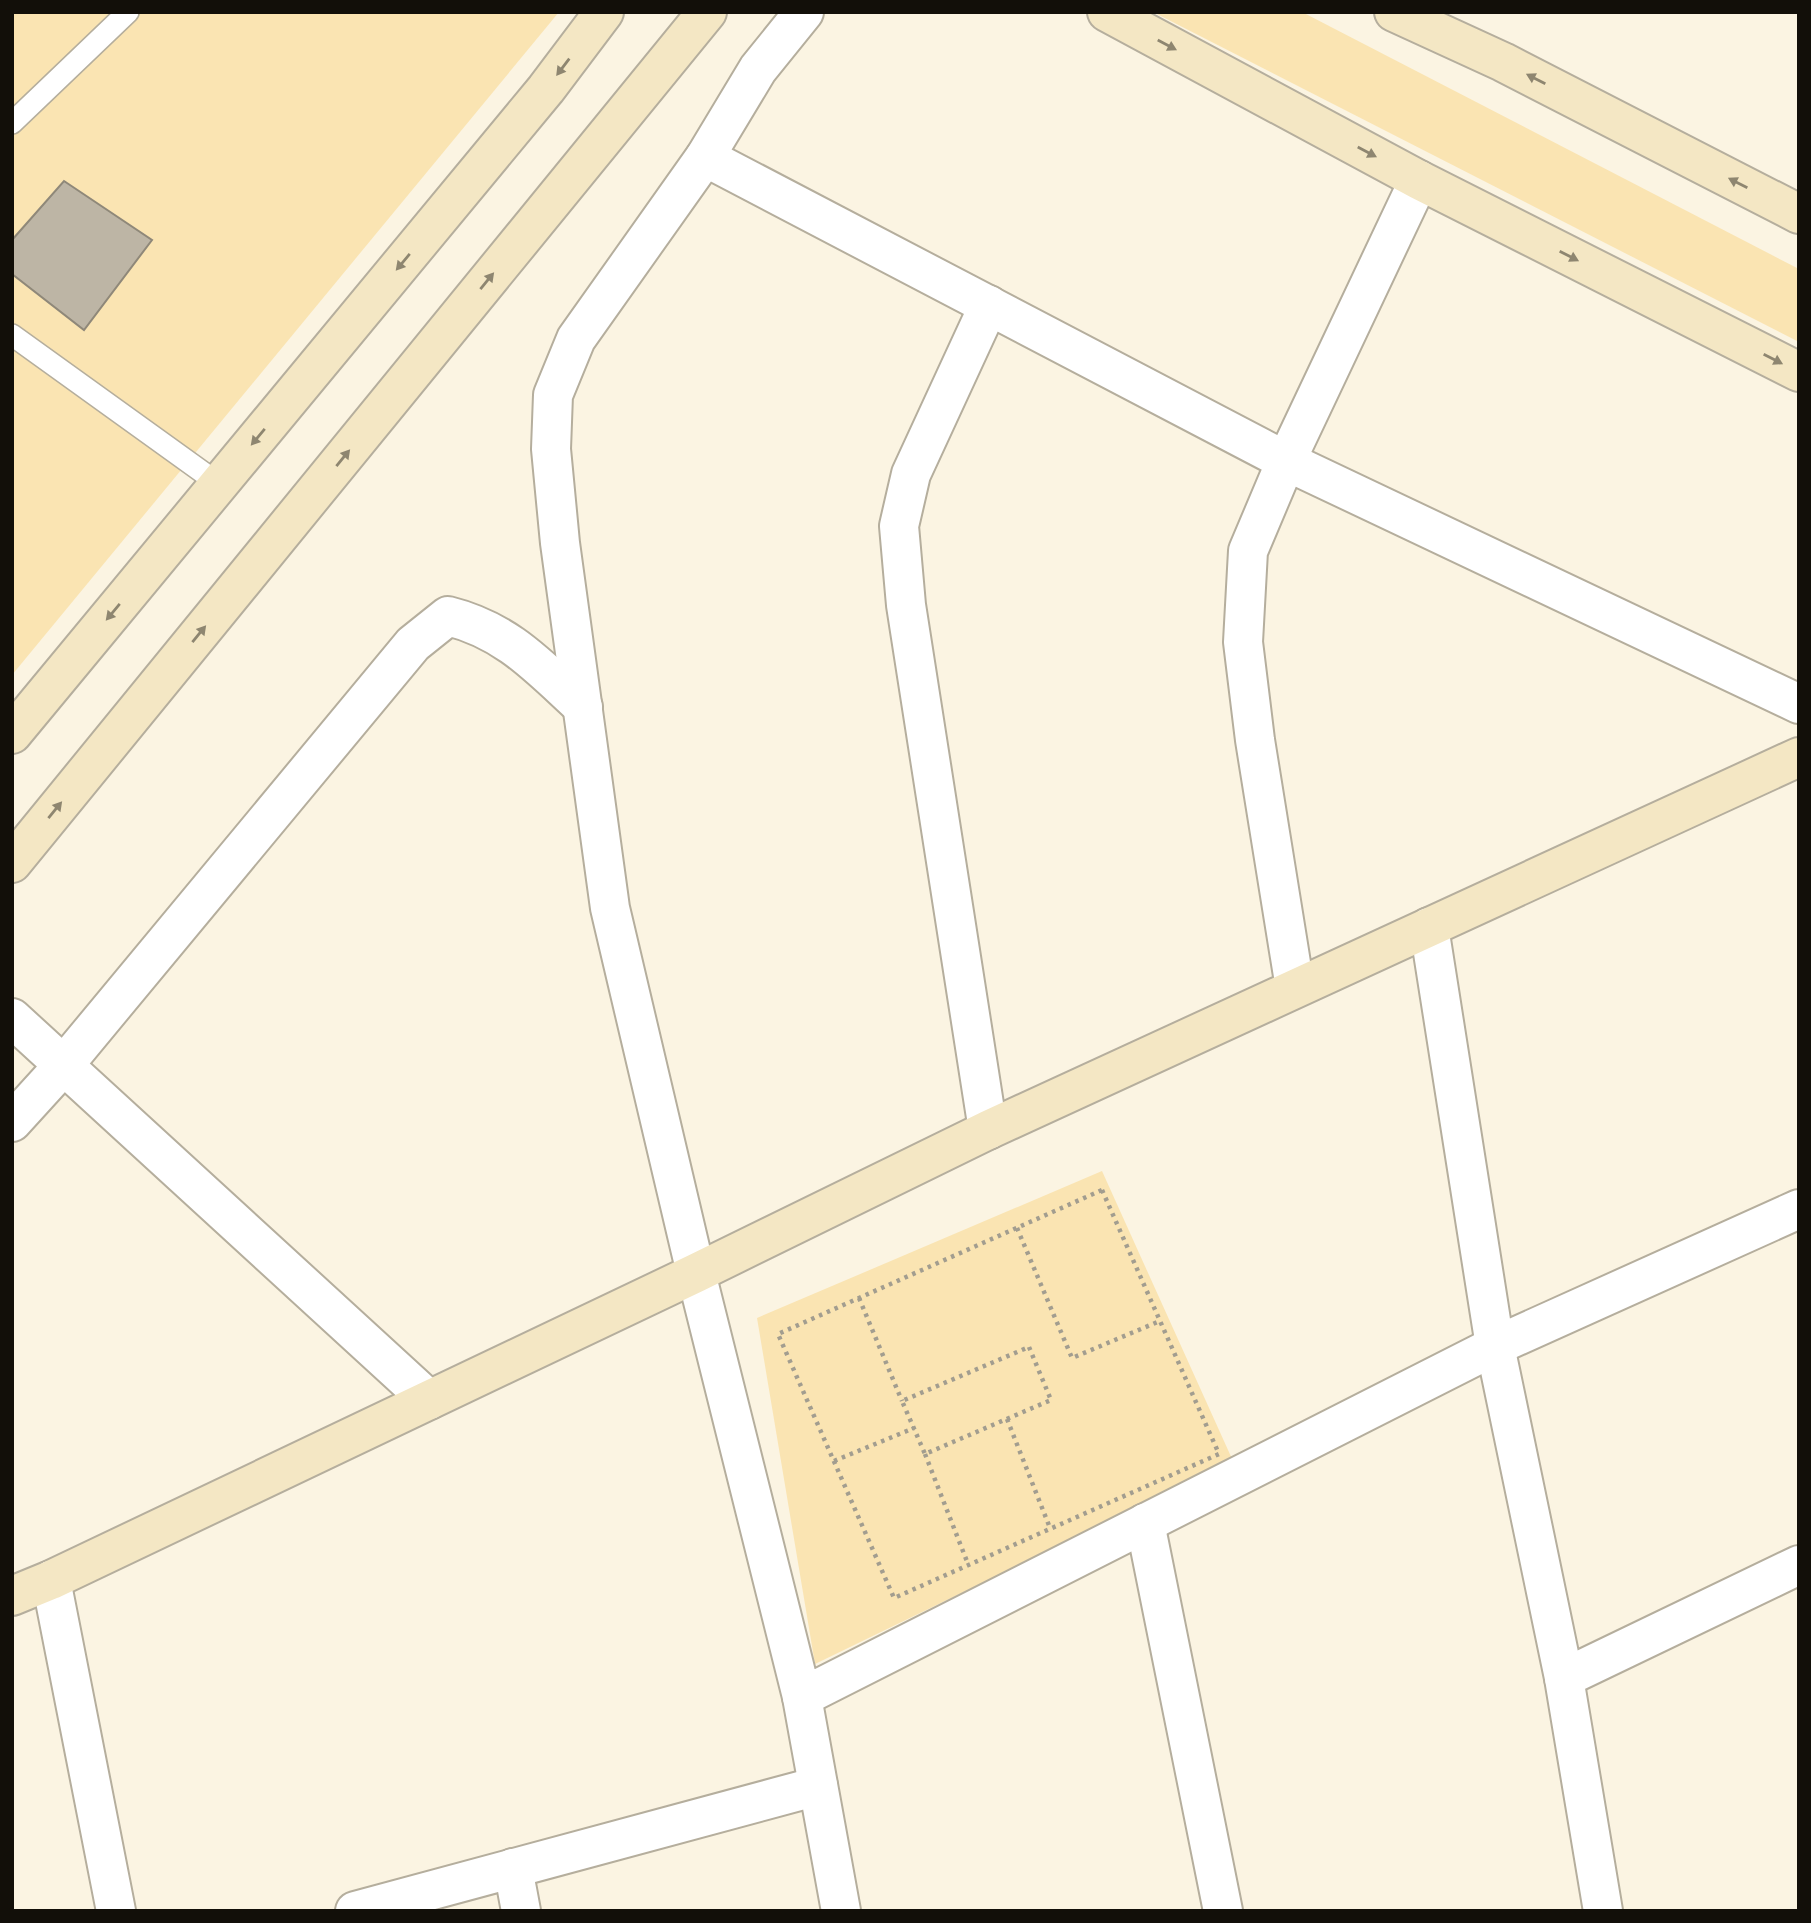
<svg xmlns="http://www.w3.org/2000/svg" width="1811" height="1923" font-family="'PT Sans',sans-serif">
	<style>
		.green { fill: #fae4b2 }
		.building { fill: #bdb5a5; stroke: #8f8879; stroke-width: 2 }
		.lines { fill: none; stroke-linecap: round; stroke-linejoin: round }
		.lane-casing { stroke: #b5ae9d; stroke-width: 24 }
		.street-casing { stroke: #b5ae9d; stroke-width: 42 }
		.secondary-casing { stroke: #b5ae9d; stroke-width: 42 }
		.path { stroke: #a29d8f; stroke-width: 4.5; stroke-dasharray: 3.5 5; stroke-linecap: butt }
		.lane { stroke: #fff; stroke-width: 21 }
		.street { stroke: #fff; stroke-width: 38 }
		.secondary { stroke: #f4e7c4; stroke-width: 38 }
		.oneway { fill: #8e8670 }
	</style>
	<rect width="100%" height="100%" fill="#fbf4e2"/>
	<g class="green">
		<path d="M12 12H559L12 675Z"/>
		<path d="M1153 12H1302L1799 269V342Z"/>
		<path d="M1102 1171 1233 1461 815 1664 757 1318Z"/>
	</g>
	<path class="building" d="M64 181 152 240 84 330 12 274V240Z"/>
	<g class="lines">
		<g class="lane-casing">
			<g id="lane">
				<path d="M12 123 128 12"/>
				<path d="M12 335 219 484"/>
			</g>
		</g>
		<g class="street-casing">
			<g id="street">
				<path d="M804 12 758 69 705 157 576 339 553 395 551 449 560 543 610 908 696 1273 802 1697 1495 1346 1799 1209"/>
				<path d="M705 157 1286 461 1799 704"/>
				<path d="M1429 927 1495 1346 1564 1678 1603 1911"/>
				<path d="M1295 988 1255 740 1243 642 1248 551 1286 461 1419 180"/>
				<path d="M12 1018 429 1400"/>
				<path d="M12 1122 63 1066 413 644 448 616C508 631 539 667 583 707"/>
				<path d="M988 1130 906 605 899 526 911 474 989 305"/>
				<path d="M1145 1523 1223 1911"/>
				<path d="M51 1580 116 1911"/>
				<path d="M1564 1678 1799 1565"/>
				<path d="M802 1697 841 1911"/>
				<path d="M513 1868 521 1911"/>
				<path d="M355 1911 818 1786"/>
			</g>
		</g>
		<g class="secondary-casing">
			<g id="secondary">
				<path d="M1107 12 1419 180 1799 372"/>
				<path d="M1394 12 1503 62 1799 214"/>
				<path d="M12 734 546 89 604 12"/>
				<path d="M12 863 707 12"/>
				<path d="M12 1596 51 1580 696 1273 988 1130 1799 757"/>
			</g>
		</g>
		<g class="path">
			<path d="M1102 1190 1219 1454 894 1598 778 1334Z"/>
			<path d="M1017 1228 1072 1358 1160 1321"/>
			<path d="M859 1298 902 1401"/>
			<path d="M1029 1347 1051 1400 925 1454 902 1401Z"/>
			<path d="M1007 1419 1050 1528"/>
			<path d="M925 1454 968 1564"/>
			<path d="M834 1461 914 1428"/>
		</g>
		<use href="#lane" class="lane"/>
		<use href="#street" class="street"/>
		<use href="#secondary" class="secondary"/>
	</g>
	<defs><path id="oneway-solid" d="M-6-.8H1V-3.2L6.5 0L1 3.2V.8H-6Z" transform="scale(1.75)"/></defs>
	<g class="oneway">
		<use href="#oneway-solid" transform="translate(1167 45) rotate(28)"/>
		<use href="#oneway-solid" transform="translate(563 67) rotate(127)"/>
		<use href="#oneway-solid" transform="translate(1536 79) rotate(-153)"/>
		<use href="#oneway-solid" transform="translate(1367 152) rotate(28)"/>
		<use href="#oneway-solid" transform="translate(1738 183) rotate(-153)"/>
		<use href="#oneway-solid" transform="translate(1569 256) rotate(27)"/>
		<use href="#oneway-solid" transform="translate(403 262) rotate(130)"/>
		<use href="#oneway-solid" transform="translate(487 281) rotate(-51)"/>
		<use href="#oneway-solid" transform="translate(1773 359) rotate(27)"/>
		<use href="#oneway-solid" transform="translate(258 437) rotate(130)"/>
		<use href="#oneway-solid" transform="translate(343 458) rotate(-51)"/>
		<use href="#oneway-solid" transform="translate(113 612) rotate(130)"/>
		<use href="#oneway-solid" transform="translate(199 634) rotate(-51)"/>
		<use href="#oneway-solid" transform="translate(55 810) rotate(-51)"/>
	</g>
	<rect width="1811" height="1923" fill="none" stroke="#120f09" stroke-width="28"/>
</svg>
